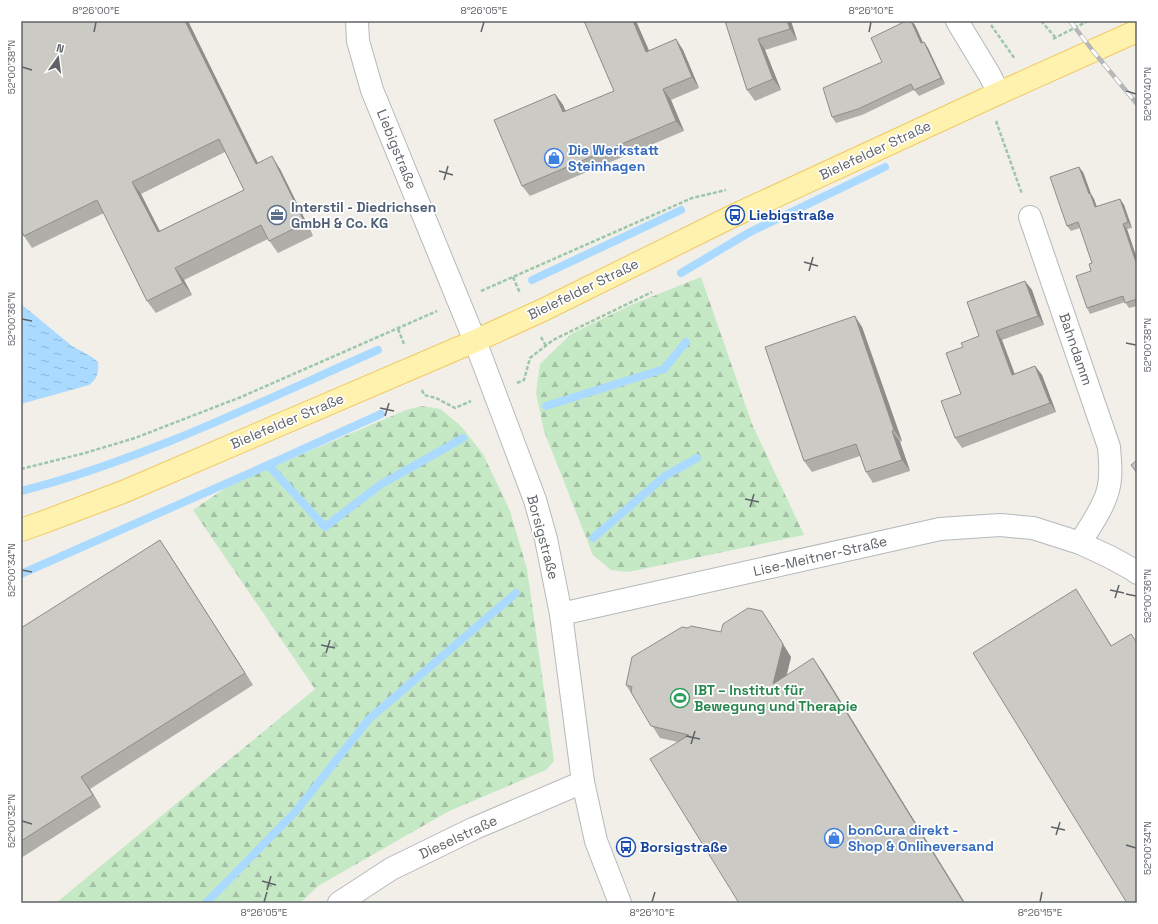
<svg xmlns="http://www.w3.org/2000/svg" width="1158" height="924" font-family="'Space Grotesk',sans-serif">
	<style>
		.forest { fill: url(#forest-firs) }
		.water { fill: url(#water-ripples) }
		.lines { fill: none; stroke-linecap: round; stroke-linejoin: round }
		.stream { stroke: #aadaff; stroke-width: 8 }
		.minor-casing { stroke: #b5b8bc; stroke-width: 24 }
		.major-casing { stroke: #f2c960; stroke-width: 24 }
		.path { stroke: #9cc7a9; stroke-width: 2.5; stroke-dasharray: 4 2; stroke-linecap: butt }
		.minor { stroke: #fff; stroke-width: 22 }
		.major { stroke: #fff2af; stroke-width: 22 }
		.rail-casing { stroke: #b6b7b8; stroke-width: 4.5 }
		.rail { stroke: #fff; stroke-width: 3; stroke-dasharray: 9; stroke-linecap: butt }
		.wall { fill: #afaea9; fill-rule: evenodd }
		.shaded-wall { fill: #8f8d8a }
		.building { fill: #cccac5; stroke: #8f8d8a; fill-rule: evenodd }
		.ticks { fill: none; stroke: #5f6368; stroke-width: 1.5 }
		.labels { text-anchor: middle; stroke-width: 3.5; stroke-linejoin: round; paint-order: stroke }
		.street-label { font-size: 14px; fill: #5f6368; stroke: #fff }
		.shop-label { font-size: 14px; font-weight: bold; fill: #366cbe; stroke: #fff; text-anchor: start }
		.service-label { font-size: 14px; font-weight: bold; fill: #4e5e75; stroke: #fff; text-anchor: start }
		.transit-label { font-size: 14px; font-weight: bold; fill: #164399; stroke: #fff; text-anchor: start }
		.leisure-label { font-size: 14px; font-weight: bold; fill: #27864d; stroke: #fff; text-anchor: start }
		.neatline { fill: none; stroke: #5f6368; stroke-width: 1.5 }
		.ticks-label { font-size: 10px; text-anchor: middle; fill: #5f6368 }
	</style>
	<defs>
		<pattern id="forest-firs" width="22" height="20" patternUnits="userSpaceOnUse"><rect width="22" height="20" fill="#c5e8c5"/><path d="M5 1l3.5 6h-7zM16 11l3.5 6h-7z" fill="#a3c0a4"/></pattern>
		<pattern id="water-ripples" width="26" height="14" patternUnits="userSpaceOnUse"><rect width="26" height="14" fill="#aadaff"/><path d="M2 4q2-2 4 0t4 0M15 11q2-2 4 0t4 0" fill="none" stroke="#8eb4d2"/></pattern>
	</defs>
	<rect width="100%" height="100%" fill="#f1efe8"/>
	<g class="forest">
		<path d="M701 277 752 424 804 535 628 572 611 570 593 555 544 431 536 393 540 364 571 334 631 305Z"/>
		<path d="M422 406 440 409 461 426 483 454 510 511 527 569 554 761 546 770 449 811 318 886 300 903H56L315 689 193 510 224 489 258 473 406 410Z"/>
	</g>
	<path class="water" d="M21 304 72 346 92 357 98 362C99 373 97 379 89 385L21 404Z"/>
	<g class="lines">
		<g class="stream">
			<path d="M681 273 750 232 885 167"/>
			<path d="M532 280 681 210"/>
			<path d="M546 406 664 369 686 342"/>
			<path d="M268 465 381 414"/>
			<path d="M21 491C73 478 123 460 173 440 242 412 310 380 378 350"/>
			<path d="M593 538 665 476 697 458"/>
			<path d="M21 574 268 465 325 527 380 485 463 438"/>
			<path d="M206 903 296 811 369 719 516 593"/>
		</g>
		<g class="minor-casing">
			<g id="minor">
				<path d="M357 21 358 41 372 90 475 341 535 500 546 539 561 614 583 782 596 841 620 903"/>
				<path d="M957 21 989 74 999 93"/>
				<path d="M1030 217 1109 447C1110 461 1112 476 1108 490 1104 507 1089 528 1080 543"/>
				<path d="M561 614 940 529 1000 525 1033 528 1080 543 1110 557 1132 569 1137 573"/>
				<path d="M339 903 391 869 475 828 583 782"/>
			</g>
		</g>
		<g class="major-casing">
			<path id="major" d="M21 530 41 523 123 492 475 341 543 310 735 215 999 93 1137 31"/>
		</g>
		<g class="path">
			<path d="M1041 21 1056 38"/>
			<path d="M991 25 1015 59"/>
			<path d="M1053 39 1088 21"/>
			<path d="M996 121 1022 194"/>
			<path d="M513 277 520 293"/>
			<path d="M481 291 692 198 726 190"/>
			<path d="M398 329 404 344"/>
			<path d="M541 337 546 346"/>
			<path d="M517 383 524 380 530 358 553 340 652 292"/>
			<path d="M422 390 424 395 436 398 455 408 471 401"/>
			<path d="M21 469 85 453 135 438 241 397 437 311"/>
		</g>
		<use href="#minor" class="minor"/>
		<use href="#major" class="major"/>
		<g class="rail-casing">
			<path id="rail" d="M1070 21 1093 51 1137 104"/>
		</g>
		<use href="#rail" class="rail"/>
	</g>
	<g class="wall">
		<path d="M21 21H188L258 163 280 169 313 236 278 253 268 239 184 280 192 295 156 313 147 301 104 213 32 248 24 236ZM225 152 244 190 160 231 141 194Z"/>
		<path d="M584 21H636L649 51 676 39 683 50 699 88 671 100 684 131 530 196 522 186 555 94 563 105 566 111 614 91Z"/>
		<path d="M725 21H791L797 40 765 50 781 90 755 101 747 90Z"/>
		<path d="M906 21H912L915 25 923 43 924 42 928 48 945 84 919 96 914 90 862 115 836 123 832 117 882 62Z"/>
		<path d="M1083 172 1091 194 1094 199 1097 207 1120 199 1124 205 1132 228 1127 229 1137 259V306L1129 308 1125 302 1090 314 1087 308 1092 263 1080 228 1071 231 1067 226Z"/>
		<path d="M1025 281 1032 290 1044 325 1002 340 1015 374 1035 366 1042 375 1056 412 962 448 955 438 961 394 963 347 979 336Z"/>
		<path d="M862 327 902 441 900 442 910 471 873 483 866 472 860 456 812 472 804 461Z"/>
		<path d="M168 552 253 685 90 789 101 807 21 858V628Z"/>
		<path d="M762 611 770 623 791 657 787 675 822 671 965 903H739L678 742 660 738 626 685 688 628 721 632Z"/>
	</g>
	<g class="shaded-wall">
		<path d="M185 21H188L264 176 256 164Z"/>
		<path d="M633 21H636L654 62 646 52Z"/>
		<path d="M787 21H791L797 40 790 29Z"/>
		<path d="M911 21 915 25 926 49 921 43Z"/>
		<path d="M676 39 683 50 699 88 692 77Z"/>
		<path d="M758 39 765 50 781 90 773 79Z"/>
		<path d="M924 42 928 48 945 84 941 78Z"/>
		<path d="M663 89 671 100 684 131 676 121Z"/>
		<path d="M555 94 563 105 570 123 563 112Z"/>
		<path d="M272 156 280 169 313 236 305 223Z"/>
		<path d="M1079 167 1083 172 1091 194 1094 199 1099 213 1095 207 1089 194Z"/>
		<path d="M132 182 141 194 166 244 158 232Z"/>
		<path d="M1120 199 1124 205 1132 228 1128 222Z"/>
		<path d="M1123 224 1127 229 1137 259V265Z"/>
		<path d="M175 268 184 280 192 295 183 283Z"/>
		<path d="M1025 281 1032 290 1044 325 1038 316Z"/>
		<path d="M855 316 862 327 902 441 894 430Z"/>
		<path d="M996 331 1002 340 1018 384 1012 375Z"/>
		<path d="M1035 366 1042 375 1056 412 1050 403Z"/>
		<path d="M892 431 900 442 910 471 902 460Z"/>
		<path d="M160 540 168 552 253 685 245 673Z"/>
		<path d="M1076 589 1084 602 1120 659 1111 646Z"/>
		<path d="M762 611 770 623 791 657 781 696 773 684Z"/>
		<path d="M813 658 822 671 965 903H964Z"/>
		<path d="M81 777 90 789 101 807Z"/>
	</g>
	<g class="building">
		<path d="M21 21H185L256 164 272 156 305 223 269 241 261 225 175 268 183 283 147 301 97 200 24 236 21 230ZM219 139 244 190 158 232 132 182Z"/>
		<path d="M584 21H633L646 52 676 39 692 77 663 89 676 121 522 186 494 120 555 94 563 112 614 91Z"/>
		<path d="M725 21H787L790 29 758 39 773 79 747 90Z"/>
		<path d="M906 21H911L921 43 924 42 941 78 914 90 911 84 858 109 832 117 823 88 882 62 871 38Z"/>
		<path d="M1079 167 1089 194 1090 193 1095 207 1120 199 1128 222 1123 224 1137 265V299L1125 303 1123 296 1087 308 1076 276 1091 271 1089 264 1092 263 1078 222 1067 226 1050 177Z"/>
		<path d="M1025 281 1038 316 996 331 1012 375 1035 366 1050 403 955 438 941 401 961 394 946 353 963 347 961 343 979 336 967 302Z"/>
		<path d="M855 316 894 430 892 431 902 460 866 472 856 444 804 461 765 347Z"/>
		<path d="M1137 460V473L1131 465Z"/>
		<path d="M160 540 245 673 81 777 93 795 21 841V628Z"/>
		<path d="M1076 589 1111 646 1131 634 1137 643V903H1127L973 653Z"/>
		<path d="M748 608 762 611 783 644 773 684 813 658 964 903H739L650 759 689 735 651 726 631 692 632 687 626 685 632 657 682 627 688 628 691 626 721 632 723 624Z"/>
	</g>
	<path class="ticks" d="M94 32 96 22M481 32 484 22M869 32 871 22M22 67 32 70M1126 91 1136 94M439 171 453 175M444 180 448 166M804 262 818 266M809 271 813 257M22 319 32 321M1126 343 1136 345M380 408 394 411M385 416 389 403M745 499 759 502M750 507 754 494M22 570 32 572M1110 590 1124 593M1126 594 1136 596M1115 598 1119 585M321 645 335 648M326 653 330 640M686 736 700 739M691 744 695 731M22 821 32 824M1051 827 1065 830M1056 835 1060 822M1126 845 1136 848M262 881 276 885M267 890 271 876M264 902 267 892M652 902 655 892M1040 902 1042 892"/>
	<defs>
		<g id="shop-ring" transform="scale(1)"><circle r="9.5" fill="#fff" stroke="#3f7fe0" stroke-width="1.5"/><path d="M-5-2.5h2.3a2.7 3.5 0 0 1 5.4 0H5L5.5 6h-11ZM-1.5-2.5h3a1.5 2.3 0 0 0-3 0Z" fill="#3f7fe0"/></g>
		<g id="office-ring" transform="scale(1)"><circle r="9.5" fill="#fff" stroke="#5c6f8a" stroke-width="1.5"/><path d="M-6-3h4V-5.5h4V-3h4V5H-6ZM-1-4.5V-3h2v-1.5ZM-6 0V1H6V0Z" fill="#5c6f8a"/></g>
		<g id="bus-ring" transform="scale(1)"><circle r="9.5" fill="#fff" stroke="#1a4fb4" stroke-width="1.5"/><path d="M-5-6H5V4H4V6H2V4H-2V6H-4V4H-5ZM-3.5-4V0h7V-4ZM-3.5 1.2v1.5H-2V1.2ZM2 1.2v1.5H3.5V1.2Z" fill="#1a4fb4"/></g>
		<g id="stadium-ring" transform="scale(1)"><circle r="9.5" fill="#fff" stroke="#2e9e5b" stroke-width="1.5"/><path d="M0-5a6.5 5 0 1 0 0 10a6.5 5 0 1 0 0-10ZM-3.5-1.8h7v3.6h-7Z" fill="#2e9e5b"/></g>
	</defs>
	<g fill-rule="evenodd">
		<use href="#shop-ring" x="554" y="158"/>
		<use href="#office-ring" x="277" y="215"/>
		<use href="#bus-ring" x="735" y="215"/>
		<use href="#stadium-ring" x="680" y="698"/>
		<use href="#shop-ring" x="834" y="838"/>
		<use href="#bus-ring" x="626" y="847"/>
	</g>
	<g class="labels">
		<g class="street-label">
			<text transform="translate(397 149) rotate(68)" y="5">Liebigstraße</text>
			<text transform="translate(875 150) rotate(-25)" y="5">Bielefelder Straße</text>
			<text transform="translate(583 289) rotate(-26)" y="5">Bielefelder Straße</text>
			<text transform="translate(1076 349) rotate(71)" y="5">Bahndamm</text>
			<text transform="translate(287 421) rotate(-23)" y="5">Bielefelder Straße</text>
			<text transform="translate(543 537) rotate(75)" y="5">Borsigstraße</text>
			<text transform="translate(820 556) rotate(-13)" y="5">Lise-Meitner-Straße</text>
			<text transform="translate(458 837) rotate(-25)" y="5">Dieselstraße</text>
		</g>
		<g class="shop-label">
			<text x="568" y="155">Die Werkstatt<tspan x="568" dy="16">Steinhagen</tspan></text>
			<text x="848" y="835">bonCura direkt -<tspan x="848" dy="16">Shop &amp; Onlineversand</tspan></text>
		</g>
		<g class="service-label">
			<text x="291" y="212">Interstil - Diedrichsen<tspan x="291" dy="16">GmbH &amp; Co. KG</tspan></text>
		</g>
		<g class="transit-label">
			<text x="749" y="220">Liebigstraße</text>
			<text x="640" y="852">Borsigstraße</text>
		</g>
		<g class="leisure-label">
			<text x="694" y="695">IBT – Institut für<tspan x="694" dy="16">Bewegung und Therapie</tspan></text>
		</g>
	</g>
	<rect width="1158" height="924" fill="none" stroke="#ffffff" stroke-width="44"/>
	<g transform="translate(58 58) rotate(14)" stroke="#ffffff" stroke-width="3" paint-order="stroke">
	<path d="M0-3L7 15L0 10L-7 15Z" fill="#5f6368"/>
	<text y="-6" font-size="11" font-weight="bold" text-anchor="middle" fill="#5f6368">N</text>
	</g>
	<rect x="22" y="22" width="1114" height="880" class="neatline"/>
	<g class="ticks-label">
		<text x="96" y="14">8°26'00"E</text>
		<text x="484" y="14">8°26'05"E</text>
		<text x="871" y="14">8°26'10"E</text>
		<text transform="translate(11 67) rotate(-90)" y="4">52°00'38"N</text>
		<text transform="translate(1147 94) rotate(-90)" y="4">52°00'40"N</text>
		<text transform="translate(11 319) rotate(-90)" y="4">52°00'36"N</text>
		<text transform="translate(1147 345) rotate(-90)" y="4">52°00'38"N</text>
		<text transform="translate(11 570) rotate(-90)" y="4">52°00'34"N</text>
		<text transform="translate(1147 596) rotate(-90)" y="4">52°00'36"N</text>
		<text transform="translate(11 821) rotate(-90)" y="4">52°00'32"N</text>
		<text transform="translate(1147 848) rotate(-90)" y="4">52°00'34"N</text>
		<text x="264" y="916">8°26'05"E</text>
		<text x="652" y="916">8°26'10"E</text>
		<text x="1040" y="916">8°26'15"E</text>
	</g>
</svg>
